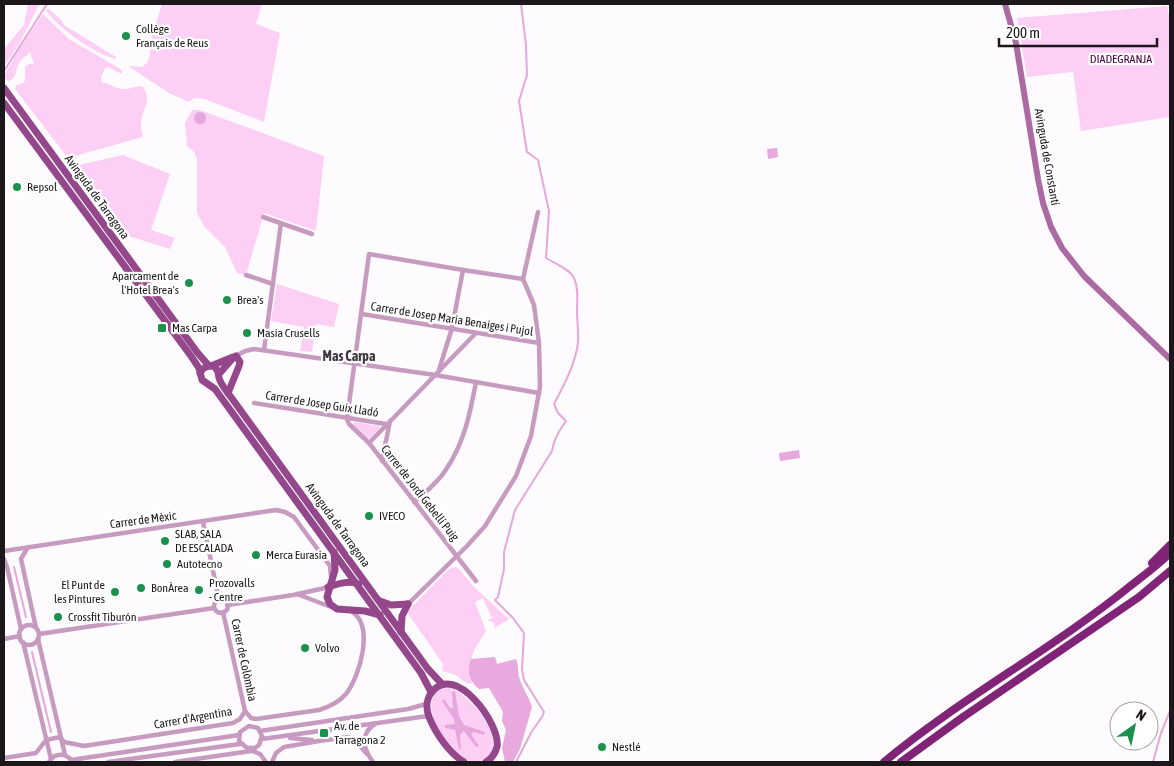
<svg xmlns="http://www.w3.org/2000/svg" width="1174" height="766" font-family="'Asap Condensed',sans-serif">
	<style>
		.green { fill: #fdcff5 }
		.forest { fill: #e8a9de }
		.water { fill: #e6a7dc }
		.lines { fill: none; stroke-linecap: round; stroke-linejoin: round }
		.stream { stroke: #e6a7dc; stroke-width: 2 }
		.minor { stroke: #c79bc0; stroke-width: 4.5 }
		.secondary { stroke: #ab6ba2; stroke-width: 6 }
		.primary { stroke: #95478c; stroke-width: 7 }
		.motorway { stroke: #812478; stroke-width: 8 }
		.poi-dot { fill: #1a924e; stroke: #fff; stroke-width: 2 }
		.labels { text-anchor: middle; stroke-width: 4.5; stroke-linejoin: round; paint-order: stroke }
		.poi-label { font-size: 12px; fill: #1c171b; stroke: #fff; text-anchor: start }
		.park-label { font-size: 12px; fill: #4b0046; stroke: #fff }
		.street-label { font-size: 12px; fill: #1c171b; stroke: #fff }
		.neighbourhood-label { font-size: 14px; font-weight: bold; fill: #423740; stroke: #fff }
	</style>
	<rect width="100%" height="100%" fill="#fdfbfd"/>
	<g class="green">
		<path d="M28 4H37L39 5 19 44 4 66V49L24 25Z"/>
		<path d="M162 4H262L256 24 280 33 264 122 205 99 194 98 189 102 169 93 128 66 142 67 148 62 150 54 152 36Z"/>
		<path d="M1167 6 1170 21V117L1081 131 1073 72 1027 77 1017 18Z"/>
		<path d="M47 9H49L62 21 64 25 116 57V59C94 54 60 29 46 11Z"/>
		<path d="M43 14 69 39 122 70V74L108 67 105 68 101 77 102 83C110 83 114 88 122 89 128 90 135 86 142 86 152 98 144 108 141 121 140 125 142 132 143 137L68 158 15 89 17 85 24 83 25 79V67L29 64H34L30 52C28 55 24 57 21 60 15 67 19 76 9 81L5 79C4 70 13 64 15 55Z"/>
		<path d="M192 110H200L324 156 316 231 264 213 246 275 237 273 225 247 204 226 197 213V159L194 152 187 146 185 123Z"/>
		<path d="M123 155 170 174 151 230 175 238 170 249 125 235 74 166Z"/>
		<path d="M277 284 339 304 334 327 316 324 312 352 300 351 304 327 271 321Z"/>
		<path d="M355 422 379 426 380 428 370 438 367 439 353 425V423Z"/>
		<path d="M454 567 458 568 475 588 509 619 495 628 493 622 489 621 488 620 492 618 483 598 475 602 486 631C474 650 466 660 472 683L468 684 454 674 442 671 443 664 407 612 449 569Z"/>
		<path d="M449 687C468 693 507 737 488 756 483 761 477 763 470 761 447 755 408 694 449 687Z"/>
	</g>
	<path class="forest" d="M495 657 497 664 516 659C519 666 517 672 520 680 523 689 529 697 532 707L520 749 513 762H505L502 748 506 730 502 721 503 712 489 688 479 689C470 682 466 672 471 659Z"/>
	<g class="water">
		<circle cx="200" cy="118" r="6"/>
		<path d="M777 148 778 157 768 159 767 149Z"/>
		<path d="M799 450 800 458 780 461 779 453Z"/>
		<path d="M455 691 459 716 464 725 485 732 484 735 474 732 471 734 479 746 476 747 464 731 460 735 461 750 459 749 455 730 445 728V725L455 724 454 719 442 701 444 699 450 708H453L452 692Z"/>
	</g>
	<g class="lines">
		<g class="stream">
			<path d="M4 71 47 4"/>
			<path d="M14 567 26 617"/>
			<path d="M32 652 51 732"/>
			<path d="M516 762 532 731 542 717 544 712 524 680 522 670 524 633 513 618 495 600 498 597 504 569V552L515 510 552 451C554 439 559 431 566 421L558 413 554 404C564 385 575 365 578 343 579 333 577 322 577 312 577 301 579 288 574 278 570 269 554 263 546 258L549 211 538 160 527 152 519 101 527 75 526 45 521 4"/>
			<path d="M1153 762 1161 733 1170 711"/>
		</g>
		<g class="minor">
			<path d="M263 217 312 234"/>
			<path d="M246 275 273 284"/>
			<path d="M362 314 539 343"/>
			<path d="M264 350 281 223"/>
			<path d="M234 357 245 351 254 349 435 375 539 393"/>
			<path d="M439 370 452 328 463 270"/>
			<path d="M254 403 386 424"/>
			<path d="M347 419 369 254 463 270 523 279"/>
			<path d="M347 419 349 424 369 443 476 581"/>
			<path d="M369 443 476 333"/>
			<path d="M382 461 390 421"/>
			<path d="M414 502C425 493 437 483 445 471 464 444 470 414 476 382"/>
			<path d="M203 522 219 600"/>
			<path d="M28 547 21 559 36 628"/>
			<path d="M4 551 276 510 285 512 294 517 330 566 331 577"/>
			<path d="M4 559 7 567 21 629"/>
			<path d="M297 594 331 607"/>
			<circle cx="221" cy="606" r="7"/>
			<path d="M408 604 467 546 485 526 516 476 531 436 540 387 539 343 534 305 523 279 538 212"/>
			<path d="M227 605 293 595 325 588"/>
			<path d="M223 612 245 711"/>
			<circle cx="29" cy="635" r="10"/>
			<path d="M39 634 214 608"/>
			<path d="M4 639 20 636"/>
			<path d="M38 639 65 755"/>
			<path d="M23 642 51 759"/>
			<path d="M260 731 408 709 426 704"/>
			<path d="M290 738 312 740"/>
			<path d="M262 739 428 716"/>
			<path d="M250 750 260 754 266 762"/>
			<path d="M4 758 36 753 46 740 60 737 64 742 84 746 233 723 240 719 245 711 251 718 256 719 319 710C329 707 339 702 346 694 360 676 375 625 351 611"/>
			<path d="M71 760 239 735"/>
			<path d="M49 762C54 753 65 752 72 761"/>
			<path d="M108 762 240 744"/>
			<path d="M175 762 251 751 259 745 262 736 258 728 249 726 240 732 239 741 247 748H255"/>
			<path d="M272 762 276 753 284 747 319 741 348 737 355 740 367 754"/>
			<path d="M373 762C364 750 359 734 375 724"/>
		</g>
		<path class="secondary" d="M1005 4 1016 43 1038 179 1043 203 1051 227 1062 248 1084 276 1170 359"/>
		<g class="primary">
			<path d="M4 88 197 352 209 366"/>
			<path d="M4 103 191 356 199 368 202 380 215 389 421 673 431 692"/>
			<path d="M211 366 233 357"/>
			<path d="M200 373C203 367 212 362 217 370 219 373 218 374 219 378 221 384 224 388 228 393L428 669 442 684"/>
			<path d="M219 374 233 358"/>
			<path d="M228 393 239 366 240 362 236 356"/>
			<path d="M334 552 335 570 327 597 330 604 337 609 365 611 380 615"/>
			<path d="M328 587C338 584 348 580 359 584"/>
			<path d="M380 601 391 605 408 604"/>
			<path d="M401 632 402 616 408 604"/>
			<path d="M464 762C449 753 436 734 429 717 426 709 426 699 432 692 455 662 501 724 497 747 495 754 491 759 486 762"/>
		</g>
		<g class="motorway">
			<path d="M1152 563 1170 545"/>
			<path d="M884 762C961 698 1051 650 1129 587 1143 576 1157 566 1170 553"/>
			<path d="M901 762 963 717 1139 597 1170 571"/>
		</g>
	</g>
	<g class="poi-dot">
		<circle cx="126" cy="36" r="5"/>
		<circle cx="17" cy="187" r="5"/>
		<circle cx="189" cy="283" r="5"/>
		<circle cx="227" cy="300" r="5"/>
		<rect x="157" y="323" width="10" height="10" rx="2.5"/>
		<circle cx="247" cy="333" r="5"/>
		<circle cx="369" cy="516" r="5"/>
		<circle cx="165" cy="541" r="5"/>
		<circle cx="256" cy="555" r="5"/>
		<circle cx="167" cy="564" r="5"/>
		<circle cx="141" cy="588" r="5"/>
		<circle cx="199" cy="590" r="5"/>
		<circle cx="115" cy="592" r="5"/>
		<circle cx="58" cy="617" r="5"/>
		<circle cx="305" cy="648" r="5"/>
		<rect x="319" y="728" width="10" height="10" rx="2.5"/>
		<circle cx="602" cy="747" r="5"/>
	</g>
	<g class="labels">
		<g class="poi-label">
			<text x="136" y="33">Collège<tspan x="136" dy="14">Français de Reus</tspan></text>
			<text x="27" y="191">Repsol</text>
			<text x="179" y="280" text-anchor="end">Aparcament de<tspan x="179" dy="14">l'Hotel Brea's</tspan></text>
			<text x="237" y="304">Brea's</text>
			<text x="172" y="332">Mas Carpa</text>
			<text x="257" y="337">Masía Crusells</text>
			<text x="379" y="520">IVECO</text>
			<text x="175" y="538">SLAB, SALA<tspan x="175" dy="14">DE ESCALADA</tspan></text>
			<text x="266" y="559">Merca Eurasia</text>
			<text x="177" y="568">Autotecno</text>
			<text x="209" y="587">Prozovalls<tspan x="209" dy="14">- Centre</tspan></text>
			<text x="105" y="589" text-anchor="end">El Punt de<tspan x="105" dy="14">les Pintures</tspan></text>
			<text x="151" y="592">BonÀrea</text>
			<text x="68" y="621">Crossfit Tiburón</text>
			<text x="315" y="652">Volvo</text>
			<text x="334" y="730">Av. de<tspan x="334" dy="14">Tarragona 2</tspan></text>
			<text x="612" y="751">Nestlé</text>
		</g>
		<g class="park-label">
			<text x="1121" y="63">DIADEGRANJA</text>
		</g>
		<g class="street-label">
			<text transform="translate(1047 157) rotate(80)" y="4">Avinguda de Constantí</text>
			<text transform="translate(97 197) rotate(54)" y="4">Avinguda de Tarragona</text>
			<text transform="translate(452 319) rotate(9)" y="4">Carrer de Josep Maria Benaiges i Pujol</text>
			<text transform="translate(322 404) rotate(9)" y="4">Carrer de Josep Guix Lladó</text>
			<text transform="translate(420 493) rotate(52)" y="4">Carrer de Jordi Gebellí Puig</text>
			<text transform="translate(143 520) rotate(-8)" y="4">Carrer de Mèxic</text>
			<text transform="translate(338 525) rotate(54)" y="4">Avinguda de Tarragona</text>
			<text transform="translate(244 660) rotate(78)" y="4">Carrer de Colòmbia</text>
			<text transform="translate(193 718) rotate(-10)" y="4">Carrer d'Argentina</text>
		</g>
		<g class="neighbourhood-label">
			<text x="349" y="361">Mas Carpa</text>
		</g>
	</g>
	<rect width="1174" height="766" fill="none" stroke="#1c171b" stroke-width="10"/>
	<g transform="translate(1134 726) rotate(33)"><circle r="24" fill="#ffffff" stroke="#a4a2a4"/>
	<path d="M0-4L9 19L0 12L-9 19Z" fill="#1a924e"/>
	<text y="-8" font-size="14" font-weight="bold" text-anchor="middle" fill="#1c171b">N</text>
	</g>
	<path d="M999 38v8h158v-8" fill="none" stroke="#1c171b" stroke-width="2.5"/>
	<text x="1006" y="38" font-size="15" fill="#1c171b" stroke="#ffffff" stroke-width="4" paint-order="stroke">200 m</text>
</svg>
